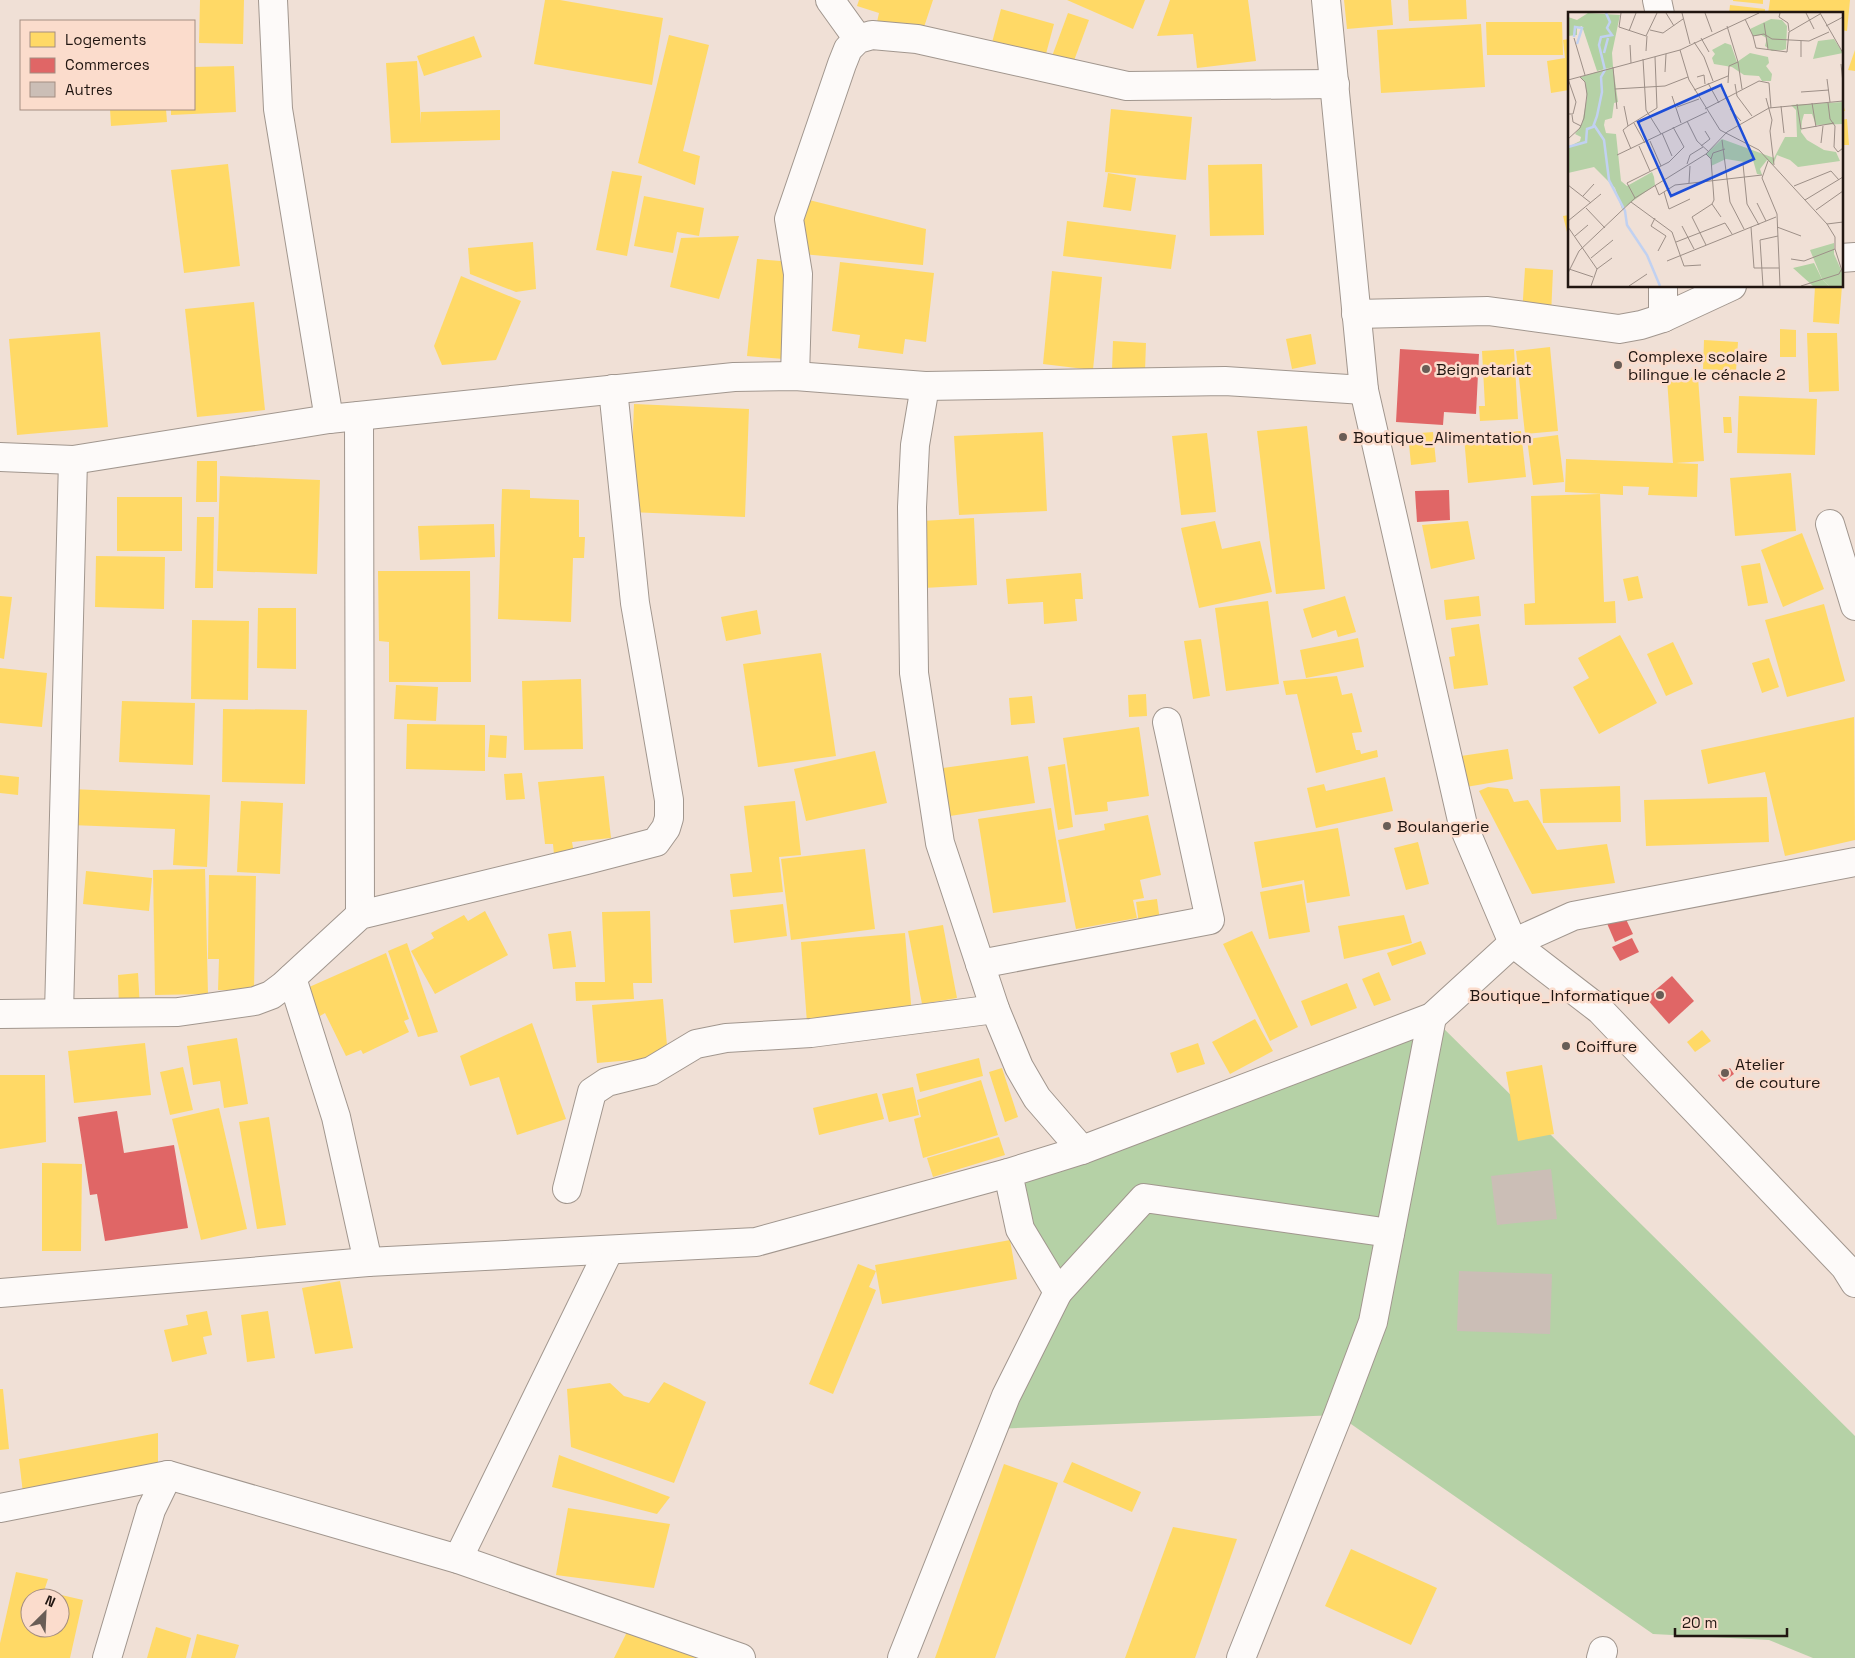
<svg xmlns="http://www.w3.org/2000/svg" width="1855" height="1658" font-family="'Space Grotesk',sans-serif">
	<style>
		.green { fill: #b5d1a6 }
		.homes { fill: #ffd966; fill-rule: evenodd }
		.shops { fill: #e06666 }
		.building { fill: #cbbeb6 }
		.lines { fill: none; stroke-linecap: round; stroke-linejoin: round }
		.minor-casing { stroke: #a1968e; stroke-width: 30 }
		.minor { stroke: #fdfaf9; stroke-width: 28 }
		.poi-dot { fill: #695d56; stroke: #fbdccc; stroke-width: 2 }
		.labels { text-anchor: middle; stroke-width: 5; stroke-linejoin: round; paint-order: stroke }
		.poi-label { font-size: 16px; fill: #211611; stroke: #fbdccc; text-anchor: start }
		.inset-river { fill: none; stroke: #c1d1f1; stroke-width: 2.5 }
		.inset-road { fill: none; stroke: #9d8f87; stroke-width: 1 }
		.view { fill: #1d4ed8; fill-opacity: 0.15; stroke: #1d4ed8; stroke-width: 2.5 }
		.inset-edge { fill: none; stroke: #211611; stroke-width: 2.5 }
	</style>
	<rect width="100%" height="100%" fill="#f0e0d6"/>
	<path class="green" d="M1432 1017 1855 1436V1658H1813L1769 1640 1653 1634 1338 1415 994 1429 1058 1292 1008 1173Z"/>
	<g class="homes">
		<path d="M200 0H244L243 44 199 43Z"/>
		<path d="M545 0H560L663 18 652 85 534 64Z"/>
		<path d="M859 0H933L921 36 877 22 879 13 857 6Z"/>
		<path d="M1067 0H1145L1133 29Z"/>
		<path d="M1170 0H1248L1256 61 1197 68 1193 34 1157 36Z"/>
		<path d="M1344 0H1391L1393 25 1347 29Z"/>
		<path d="M1408 0H1466L1467 19 1409 21Z"/>
		<path d="M1733 0H1763V4L1733 1Z"/>
		<path d="M1770 0H1850L1847 31 1841 30V14H1768Z"/>
		<path d="M1730 5 1765 9V14H1729Z"/>
		<path d="M1001 9 1054 24 1043 65 990 50Z"/>
		<path d="M1068 13 1089 20 1072 66 1051 59Z"/>
		<path d="M1486 22H1562L1563 55H1487Z"/>
		<path d="M1481 24 1485 87 1381 93 1377 30Z"/>
		<path d="M669 35 709 45 683 151 700 156 695 185 638 163Z"/>
		<path d="M474 36 482 57 424 76 417 56Z"/>
		<path d="M1569 39V90L1551 93 1547 61 1565 58 1563 40Z"/>
		<path d="M1855 50V71L1848 70Z"/>
		<path d="M417 61 421 124V112L500 110V140L391 143 386 63Z"/>
		<path d="M234 66 236 112 171 115V109H194V67Z"/>
		<path d="M1842 100 1845 111H1841Z"/>
		<path d="M110 109H166L167 122 111 126Z"/>
		<path d="M1111 109 1192 117 1186 180 1105 172Z"/>
		<path d="M1847 119 1849 145H1841V120Z"/>
		<path d="M228 164 240 266 184 273 171 170Z"/>
		<path d="M1262 164 1264 235 1210 236 1208 165Z"/>
		<path d="M612 171 642 176 627 256 596 250Z"/>
		<path d="M1108 173 1136 178 1131 211 1103 207Z"/>
		<path d="M644 196 704 208 699 236 677 232 673 253 634 246Z"/>
		<path d="M801 198 926 229 923 265 802 254Z"/>
		<path d="M1569 215V236H1568L1563 216Z"/>
		<path d="M1067 221 1176 235 1171 269 1063 256Z"/>
		<path d="M739 236 719 299 670 287 681 238Z"/>
		<path d="M533 242 536 289 516 292 470 274 468 248Z"/>
		<path d="M757 259 793 262 784 359 747 356Z"/>
		<path d="M840 262 934 273 926 342 905 339 903 354 858 348 860 335 832 331Z"/>
		<path d="M1525 268 1553 270 1551 316 1522 314Z"/>
		<path d="M1052 271 1102 277 1093 370 1043 364Z"/>
		<path d="M461 276 521 301 496 360 442 365 434 346Z"/>
		<path d="M1815 286H1842L1839 324 1813 322Z"/>
		<path d="M254 302 265 410 197 417 185 309Z"/>
		<path d="M1780 329 1796 330V357H1780Z"/>
		<path d="M100 332 108 427 17 435 9 339Z"/>
		<path d="M1807 333H1837L1839 391 1809 392Z"/>
		<path d="M1311 334 1316 364 1292 369 1286 339Z"/>
		<path d="M1704 340 1738 342 1736 371 1703 369Z"/>
		<path d="M1113 341 1146 343 1145 371 1112 370Z"/>
		<path d="M1550 347 1558 431 1525 434 1516 351Z"/>
		<path d="M1514 349 1518 419 1480 421 1479 406H1485L1482 351Z"/>
		<path d="M1698 377 1704 461 1676 463 1698 464 1697 497 1648 495 1649 487 1623 486V495L1565 492 1566 459 1673 463 1667 379Z"/>
		<path d="M1739 396 1817 399 1815 455 1737 453Z"/>
		<path d="M634 404 749 409 745 517 630 512Z"/>
		<path d="M1723 417H1731L1732 433H1724Z"/>
		<path d="M1307 426 1325 589 1276 594 1257 431Z"/>
		<path d="M1521 431 1526 477 1468 483 1464 437Z"/>
		<path d="M1043 432 1047 511 959 515 954 436Z"/>
		<path d="M1433 432 1436 462 1411 465 1408 434Z"/>
		<path d="M1207 433 1216 512 1181 515 1172 436Z"/>
		<path d="M1558 435 1564 482 1533 485 1527 439Z"/>
		<path d="M197 461H217V502H196Z"/>
		<path d="M1791 473 1796 531 1735 536 1730 478Z"/>
		<path d="M220 476 320 480 317 574 217 571Z"/>
		<path d="M502 489 530 490V498L579 500V537H585L584 558H573L571 622 498 619Z"/>
		<path d="M1600 494 1604 602 1615 601 1616 623 1525 625 1524 604 1535 603 1531 496Z"/>
		<rect x="117" y="497" width="65" height="54"/>
		<path d="M197 517H214L213 588H195Z"/>
		<path d="M974 518 977 585 924 588 921 521Z"/>
		<path d="M1215 521 1222 549 1260 541 1272 592 1199 608 1181 528Z"/>
		<path d="M1468 521 1475 559 1431 569 1422 525Z"/>
		<path d="M494 524 495 557 420 560 418 526Z"/>
		<path d="M1802 533 1824 589 1783 607 1761 550Z"/>
		<path d="M96 556 165 557 164 609 95 607Z"/>
		<path d="M1760 563 1768 603 1748 606 1741 566Z"/>
		<path d="M378 571H470L471 682H389V642L379 641Z"/>
		<path d="M1081 573 1083 599H1075L1077 621 1044 624 1043 602 1008 604 1006 579Z"/>
		<path d="M1638 576 1643 598 1628 601 1623 579Z"/>
		<path d="M0 596 12 597 4 659 0 658Z"/>
		<path d="M1345 596 1356 632 1338 637 1336 630 1312 638 1303 609Z"/>
		<path d="M1479 596 1481 616 1446 620 1444 600Z"/>
		<path d="M1268 601 1279 684 1226 691 1215 608Z"/>
		<path d="M1824 604 1845 681 1787 697 1765 620Z"/>
		<path d="M258 608H296V669L257 668Z"/>
		<path d="M757 610 761 634 726 641 721 617Z"/>
		<path d="M192 620 249 621 248 700 191 699Z"/>
		<path d="M1479 624 1488 685 1454 689 1449 657 1455 656 1451 628Z"/>
		<path d="M1620 635 1657 703 1599 734 1573 687 1589 678 1578 658Z"/>
		<path d="M1358 638 1364 667 1306 678 1300 650Z"/>
		<path d="M1201 639 1210 696 1193 699 1184 641Z"/>
		<path d="M1673 642 1693 684 1666 696 1647 654Z"/>
		<path d="M821 653 836 756 758 767 743 664Z"/>
		<path d="M1769 658 1779 687 1762 693 1752 663Z"/>
		<path d="M0 668 47 673 42 727 0 723Z"/>
		<path d="M1337 676 1342 695 1352 693 1362 732 1352 733 1356 750H1360L1361 754 1377 750 1378 757 1316 773 1297 694 1286 695 1283 681Z"/>
		<path d="M581 679 583 749 524 750 522 681Z"/>
		<path d="M396 685 438 687 436 721 394 719Z"/>
		<path d="M1146 694 1147 716 1129 717 1128 695Z"/>
		<path d="M1032 696 1035 723 1011 725 1009 698Z"/>
		<path d="M122 701 195 703 193 765 119 762Z"/>
		<path d="M223 709 307 710 305 784 222 782Z"/>
		<path d="M1854 717 1855 840 1785 856 1765 772 1708 784 1701 750Z"/>
		<path d="M407 724 485 725V771L406 769Z"/>
		<path d="M1139 727 1149 796 1107 802 1108 811 1075 815 1063 738Z"/>
		<path d="M490 735 507 736 506 758 488 757Z"/>
		<path d="M1508 749 1513 779 1466 787 1461 756Z"/>
		<path d="M875 751 887 803 806 821 794 769Z"/>
		<path d="M1028 756 1035 803 950 816 943 768Z"/>
		<path d="M1065 764 1073 827 1058 830 1048 767Z"/>
		<path d="M522 773 525 799 506 800 504 774Z"/>
		<path d="M0 775 19 777 18 795 0 793Z"/>
		<path d="M604 776 611 838 572 842 574 853 554 855 553 844H545L538 782Z"/>
		<path d="M1385 777 1393 811 1316 828 1307 788 1324 784 1326 791Z"/>
		<path d="M1620 786 1621 822 1543 823 1540 789Z"/>
		<path d="M1488 787 1508 789 1514 802 1528 800 1557 850 1607 844 1615 883 1532 894 1479 791Z"/>
		<path d="M71 789 210 795 207 867 173 865 175 829 70 825Z"/>
		<path d="M1767 797 1769 842 1646 846 1644 800Z"/>
		<path d="M241 801 283 803 280 874 237 872Z"/>
		<path d="M795 801 801 855 779 857 783 892 733 897 730 874 752 872 744 806Z"/>
		<path d="M1051 808 1066 902 993 913 978 819Z"/>
		<path d="M1148 815 1161 875 1140 880 1144 898 1133 900 1137 918 1076 929 1058 840 1105 830 1104 824Z"/>
		<path d="M1338 828 1350 896 1307 903 1304 880 1262 888 1254 842Z"/>
		<path d="M1418 842 1429 884 1406 890 1394 848Z"/>
		<path d="M865 849 875 929 791 940 781 859Z"/>
		<path d="M205 869 208 994 155 995 153 870Z"/>
		<path d="M86 871 152 878 149 911 83 904Z"/>
		<path d="M209 875 256 876 254 991 218 990 219 959H208Z"/>
		<path d="M1302 884 1310 932 1269 939 1260 892Z"/>
		<path d="M1157 899 1161 928 1140 931 1136 902Z"/>
		<path d="M783 904 787 936 734 943 730 910Z"/>
		<path d="M485 911 508 955 435 994 411 951 434 938 431 933 464 915 468 921Z"/>
		<path d="M650 911 652 983H633L634 999 576 1001 575 982H605L602 912Z"/>
		<path d="M1404 915 1412 943 1344 959 1338 926Z"/>
		<path d="M943 925 957 998 922 1004 908 931Z"/>
		<path d="M571 931 576 967 553 969 548 934Z"/>
		<path d="M1252 931 1298 1027 1270 1041 1223 944Z"/>
		<path d="M905 933 912 1015 807 1023 801 942Z"/>
		<path d="M1421 941 1426 954 1392 966 1387 953Z"/>
		<path d="M407 943 438 1032 418 1037 388 951Z"/>
		<path d="M386 953 409 1019 404 1021 409 1032 363 1054 361 1050 346 1056 325 1013 320 1016 307 988Z"/>
		<path d="M1379 972 1391 1000 1374 1006 1362 979Z"/>
		<path d="M138 973 140 1008 119 1009 118 975Z"/>
		<path d="M1347 983 1357 1008 1311 1026 1301 1001Z"/>
		<path d="M663 999 668 1057 597 1063 592 1005Z"/>
		<path d="M1255 1019 1273 1051 1230 1074 1212 1042Z"/>
		<path d="M532 1023 566 1119 517 1135 499 1077 470 1086 460 1056Z"/>
		<path d="M1702 1030 1711 1041 1695 1052 1687 1042Z"/>
		<path d="M237 1038 248 1104 224 1108 220 1081 193 1085 187 1046Z"/>
		<path d="M145 1043 151 1095 74 1103 68 1051Z"/>
		<path d="M1198 1043 1205 1064 1177 1073 1170 1053Z"/>
		<path d="M979 1058 983 1076 920 1092 916 1074Z"/>
		<path d="M1542 1065 1554 1134 1518 1141 1506 1072Z"/>
		<path d="M183 1067 193 1110 170 1115 160 1072Z"/>
		<path d="M1002 1068 1018 1117 1005 1122 989 1072Z"/>
		<path d="M0 1075H45L46 1142 0 1149Z"/>
		<path d="M981 1080 998 1135 923 1158 914 1119 921 1117 917 1100Z"/>
		<path d="M913 1087 919 1115 889 1122 882 1094Z"/>
		<path d="M877 1093 884 1119 819 1135 813 1108Z"/>
		<path d="M219 1108 247 1229 201 1240 172 1119Z"/>
		<path d="M269 1117 286 1225 257 1229 239 1122Z"/>
		<path d="M999 1137 1005 1155 933 1177 927 1158Z"/>
		<path d="M42 1163 82 1164 81 1251H42Z"/>
		<path d="M1010 1240 1017 1279 882 1304 875 1265Z"/>
		<path d="M858 1264 876 1271 869 1287 876 1290 833 1394 809 1384Z"/>
		<path d="M340 1281 353 1348 315 1354 302 1288Z"/>
		<path d="M207 1311 212 1335 203 1337 207 1354 172 1362 164 1330 188 1325 186 1315Z"/>
		<path d="M268 1311 275 1358 247 1362 241 1315Z"/>
		<path d="M664 1382 706 1402 674 1483 571 1447 567 1389 610 1383 624 1396 649 1403Z"/>
		<path d="M0 1389H3L9 1449 0 1450Z"/>
		<path d="M158 1433V1478L24 1502 19 1459Z"/>
		<path d="M559 1455 670 1497 657 1514 552 1487Z"/>
		<path d="M1072 1462 1141 1492 1132 1512 1063 1482Z"/>
		<path d="M1004 1464 1058 1483 995 1658H935Z"/>
		<path d="M568 1508 670 1524 654 1588 556 1575Z"/>
		<path d="M1173 1527 1237 1539 1195 1658H1125Z"/>
		<path d="M1351 1549 1437 1588 1411 1645 1325 1606Z"/>
		<path d="M16 1572 48 1579 44 1591 83 1600 70 1658H0V1643ZM30 1598H60V1628H30Z"/>
		<path d="M156 1627 191 1638 186 1658H147Z"/>
		<path d="M628 1630 699 1654 697 1658H614Z"/>
		<path d="M197 1634 239 1645 235 1658H191Z"/>
	</g>
	<g class="shops">
		<path d="M1400 349 1479 354 1476 414 1444 412 1443 425 1396 422Z"/>
		<path d="M1449 490 1450 520 1417 522 1415 491Z"/>
		<path d="M1623 913 1633 934 1615 942 1606 921Z"/>
		<path d="M1632 938 1639 952 1620 961 1612 947Z"/>
		<path d="M1672 976 1694 1001 1669 1024 1646 998Z"/>
		<path d="M1730 1068 1734 1074 1723 1082 1718 1075Z"/>
		<path d="M117 1111 124 1153 174 1145 188 1228 105 1241 97 1194 90 1195 78 1117Z"/>
	</g>
	<g class="building">
		<path d="M1551 1169 1557 1219 1497 1225 1491 1176Z"/>
		<path d="M1459 1271 1552 1274 1550 1334 1457 1331Z"/>
	</g>
	<g class="lines">
		<g class="minor-casing">
			<g id="minor">
				<path d="M273 0 278 109 329 419"/>
				<path d="M830 0 858 39"/>
				<path d="M1326 0 1364 390 1463 825 1513 943 1600 1010 1845 1267 1855 1283"/>
				<path d="M1657 0 1660 14"/>
				<path d="M1841 258 1855 257"/>
				<path d="M1663 286V318"/>
				<path d="M1356 314 1488 311 1619 329 1641 325 1663 318 1732 286"/>
				<path d="M795 376 798 274 789 219 842 64 848 49 858 39 872 35 917 39 1127 86 1335 84"/>
				<path d="M925 386 915 445 912 507 914 673 940 843 995 1009 1019 1067 1037 1098 1082 1150"/>
				<path d="M359 416 360 915"/>
				<path d="M0 457 73 460 329 419 734 377 795 376 925 386 1225 381 1364 390"/>
				<path d="M1830 524 1855 606"/>
				<path d="M980 964 1210 920 1167 722"/>
				<path d="M292 978 336 1117 368 1262"/>
				<path d="M59 1013 73 460"/>
				<path d="M0 1014 178 1012 255 1001 271 995 283 986 360 915 587 860 656 842 666 828 669 818V800L635 603 613 389"/>
				<path d="M567 1189 592 1092 607 1082 651 1071 696 1044 726 1038 811 1033 995 1009"/>
				<path d="M1058 1292 1144 1198 1390 1233"/>
				<path d="M0 1293 368 1262 756 1242 1008 1173"/>
				<path d="M0 1508 168 1475 458 1559 741 1658"/>
				<path d="M458 1559 609 1250"/>
				<path d="M107 1658 151 1510 168 1475"/>
				<path d="M902 1658 1006 1396 1058 1292 1020 1229 1008 1173 1082 1150 1432 1017 1513 943 1573 916 1855 862"/>
				<path d="M1241 1658 1338 1415 1373 1322 1432 1017"/>
				<path d="M1601 1658 1603 1651"/>
			</g>
		</g>
		<use href="#minor" class="minor"/>
	</g>
	<g class="poi-dot">
		<circle cx="1618" cy="365" r="5"/>
		<circle cx="1426" cy="369" r="5"/>
		<circle cx="1343" cy="437" r="5"/>
		<circle cx="1387" cy="826" r="5"/>
		<circle cx="1660" cy="995" r="5"/>
		<circle cx="1566" cy="1046" r="5"/>
		<circle cx="1725" cy="1073" r="5"/>
	</g>
	<g class="labels">
		<g class="poi-label">
			<text x="1628" y="362">Complexe scolaire<tspan x="1628" dy="18">bilingue le cénacle 2</tspan></text>
			<text x="1436" y="375">Beignetariat</text>
			<text x="1353" y="443">Boutique_Alimentation</text>
			<text x="1397" y="832">Boulangerie</text>
			<text x="1650" y="1001" text-anchor="end">Boutique_Informatique</text>
			<text x="1576" y="1052">Coiffure</text>
			<text x="1735" y="1070">Atelier<tspan x="1735" dy="18">de couture</tspan></text>
		</g>
	</g>
	<g transform="translate(1568 12)">
		<rect width="275" height="275" fill="#f0e0d6"/>
		<path d="M203 7 214 8 219 14 218 37 215 38 204 39 197 34 199 26 193 23 185 24 182 17ZM266 27 275 41 245 47 250 29ZM157 31 163 33 169 50 182 41 200 45 201 51 198 54 204 62 203 69H194L191 64 176 63 164 55 146 52 144 46 147 42 144 38ZM45 55 50 90 46 91 44 106 37 108 36 113 38 121 48 122 53 169 59 174 84 160 86 165 87 173 54 197 47 176 26 155 0 161V135L12 129 13 125 7 122 14 112 19 85 17 70 12 65ZM275 90V112L248 113 244 102H236L234 109 233 120 239 128 256 138 268 140 272 149 230 155 222 148 209 143 205 153 199 148 192 157 194 163 189 162 185 148 176 150 158 147 143 154V147L138 142 154 127 206 146 217 125H229L228 98 223 93ZM266 231V242L275 262V274H261L254 267 242 238Z" fill="#b5d1a6"/>
		<path d="M20 1 52 3 44 41 45 55 29 59 14 14 9 16V23L0 24V5L9 8ZM246 251 254 267 261 274H245L225 256Z" fill="#b2d1a2"/>
		<path class="inset-river" d="M6 25 7 15 14 16 9 32M36 41 40 26M26 113 36 128 41 168 57 199 59 213 79 243 92 274M0 135 18 130 19 117 25 115 29 104 34 80 33 65 37 58 31 33 33 25 44 23 39 16 42 10 38 1"/>
		<path class="inset-road" d="M53 1 51 15 78 24 89 1M98 1 106 14M114 1 122 32M137 1 144 20M212 1 211 5 220 11 221 19M238 1 246 17M252 1 275 41M177 7 185 24 196 22 204 27 241 29 261 20M196 11 200 37M159 14 170 50 174 77M258 14 275 5M82 18 95 21 115 7M61 19 68 1M185 24 188 36 219 40 221 20 252 2M6 26 17 63M133 26 141 40M233 29V45M126 30 136 45 145 69M62 33 63 51M112 38 121 68 152 118 191 138 259 212 267 225V237L275 262M78 39 79 24M75 47 78 98 93 122M273 52 275 71M45 55 47 77 97 74 120 65M97 60 98 42M129 65 136 63 137 72M259 67 262 90M0 68 112 38 191 1M140 71 151 91M160 71 161 54 170 50M167 72 169 84 184 104M47 77 49 97M126 78 160 64M233 80 261 78M104 84 113 111M198 86 204 108 202 119 206 153M244 91 248 115M260 91 262 107 267 114 266 135 270 140 275 136M229 92 233 117 266 111M56 94 60 114 89 96 87 45M213 94 216 121M109 95 131 87M137 97 191 69 201 71 203 96M162 97 173 109M0 102H5L8 90 0 67M4 103 5 110 13 114M119 109 129 129 141 140M66 111 77 131M60 114 55 118 63 137M94 121 104 144M0 127 12 116 16 106 19 82 17 70 12 65M154 128 162 190 176 217M82 129 93 154M253 131 255 114M71 134 82 159M133 134 142 127 137 119M49 143 139 100M143 147 145 141 157 137M200 149 194 166 209 202 212 274M119 152 122 143 135 135M175 152 179 192 191 213M121 171 122 154M0 173 23 191M87 173 91 183 107 173 194 163M226 174 263 159 271 168M96 180 101 197 122 187M15 184 26 172M67 186 59 171 101 150 116 135 105 115M237 188 275 165M63 190 104 220 116 254 133 253M189 191 198 209M18 196 37 216M248 198 275 179M153 205 144 192 146 188 143 147 138 142 159 120 201 96 275 89M87 206 83 214 98 224 90 239M0 209 33 182M259 212 275 210M114 214 126 237M0 215 29 257 23 274M183 215 186 256H211M209 215 233 224M7 224 20 213M108 230 157 211 164 222M138 233 124 205 144 192M23 246 45 228M223 247 236 249 267 237M99 249 208 205M1 257 25 265M29 257 44 246M0 261 11 239 67 186 138 142M61 274 79 262M195 274 192 228 210 224M233 274 271 262 273 258"/>
		<path class="view" d="M153 73 186 147 103 184 70 110Z"/>
		<rect width="275" height="275" class="inset-edge"/>
	</g>
	<rect x="20" y="20" width="175" height="90" fill="#fbdccc" stroke="#a48d81"/>
	<rect x="30" y="32" width="25" height="15" fill="#ffd966" stroke="#a48d81"/>
	<text x="65" y="45" font-size="15" fill="#211611">Logements</text>
	<rect x="30" y="58" width="25" height="15" fill="#e06666" stroke="#a48d81"/>
	<text x="65" y="70" font-size="15" fill="#211611">Commerces</text>
	<rect x="30" y="82" width="25" height="15" fill="#cbbeb6" stroke="#a48d81"/>
	<text x="65" y="95" font-size="15" fill="#211611">Autres</text>
	<g transform="translate(45 1613) rotate(24)"><circle r="24" fill="#fbdccc" stroke="#a48d81"/>
	<path d="M0-4L9 19L0 12L-9 19Z" fill="#695d56"/>
	<text y="-8" font-size="14" font-weight="bold" text-anchor="middle" fill="#211611">N</text>
	</g>
	<path d="M1675 1628v8h112v-8" fill="none" stroke="#211611" stroke-width="2.5"/>
	<text x="1682" y="1628" font-size="15" fill="#211611" stroke="#fbdccc" stroke-width="4" paint-order="stroke">20 m</text>
</svg>
